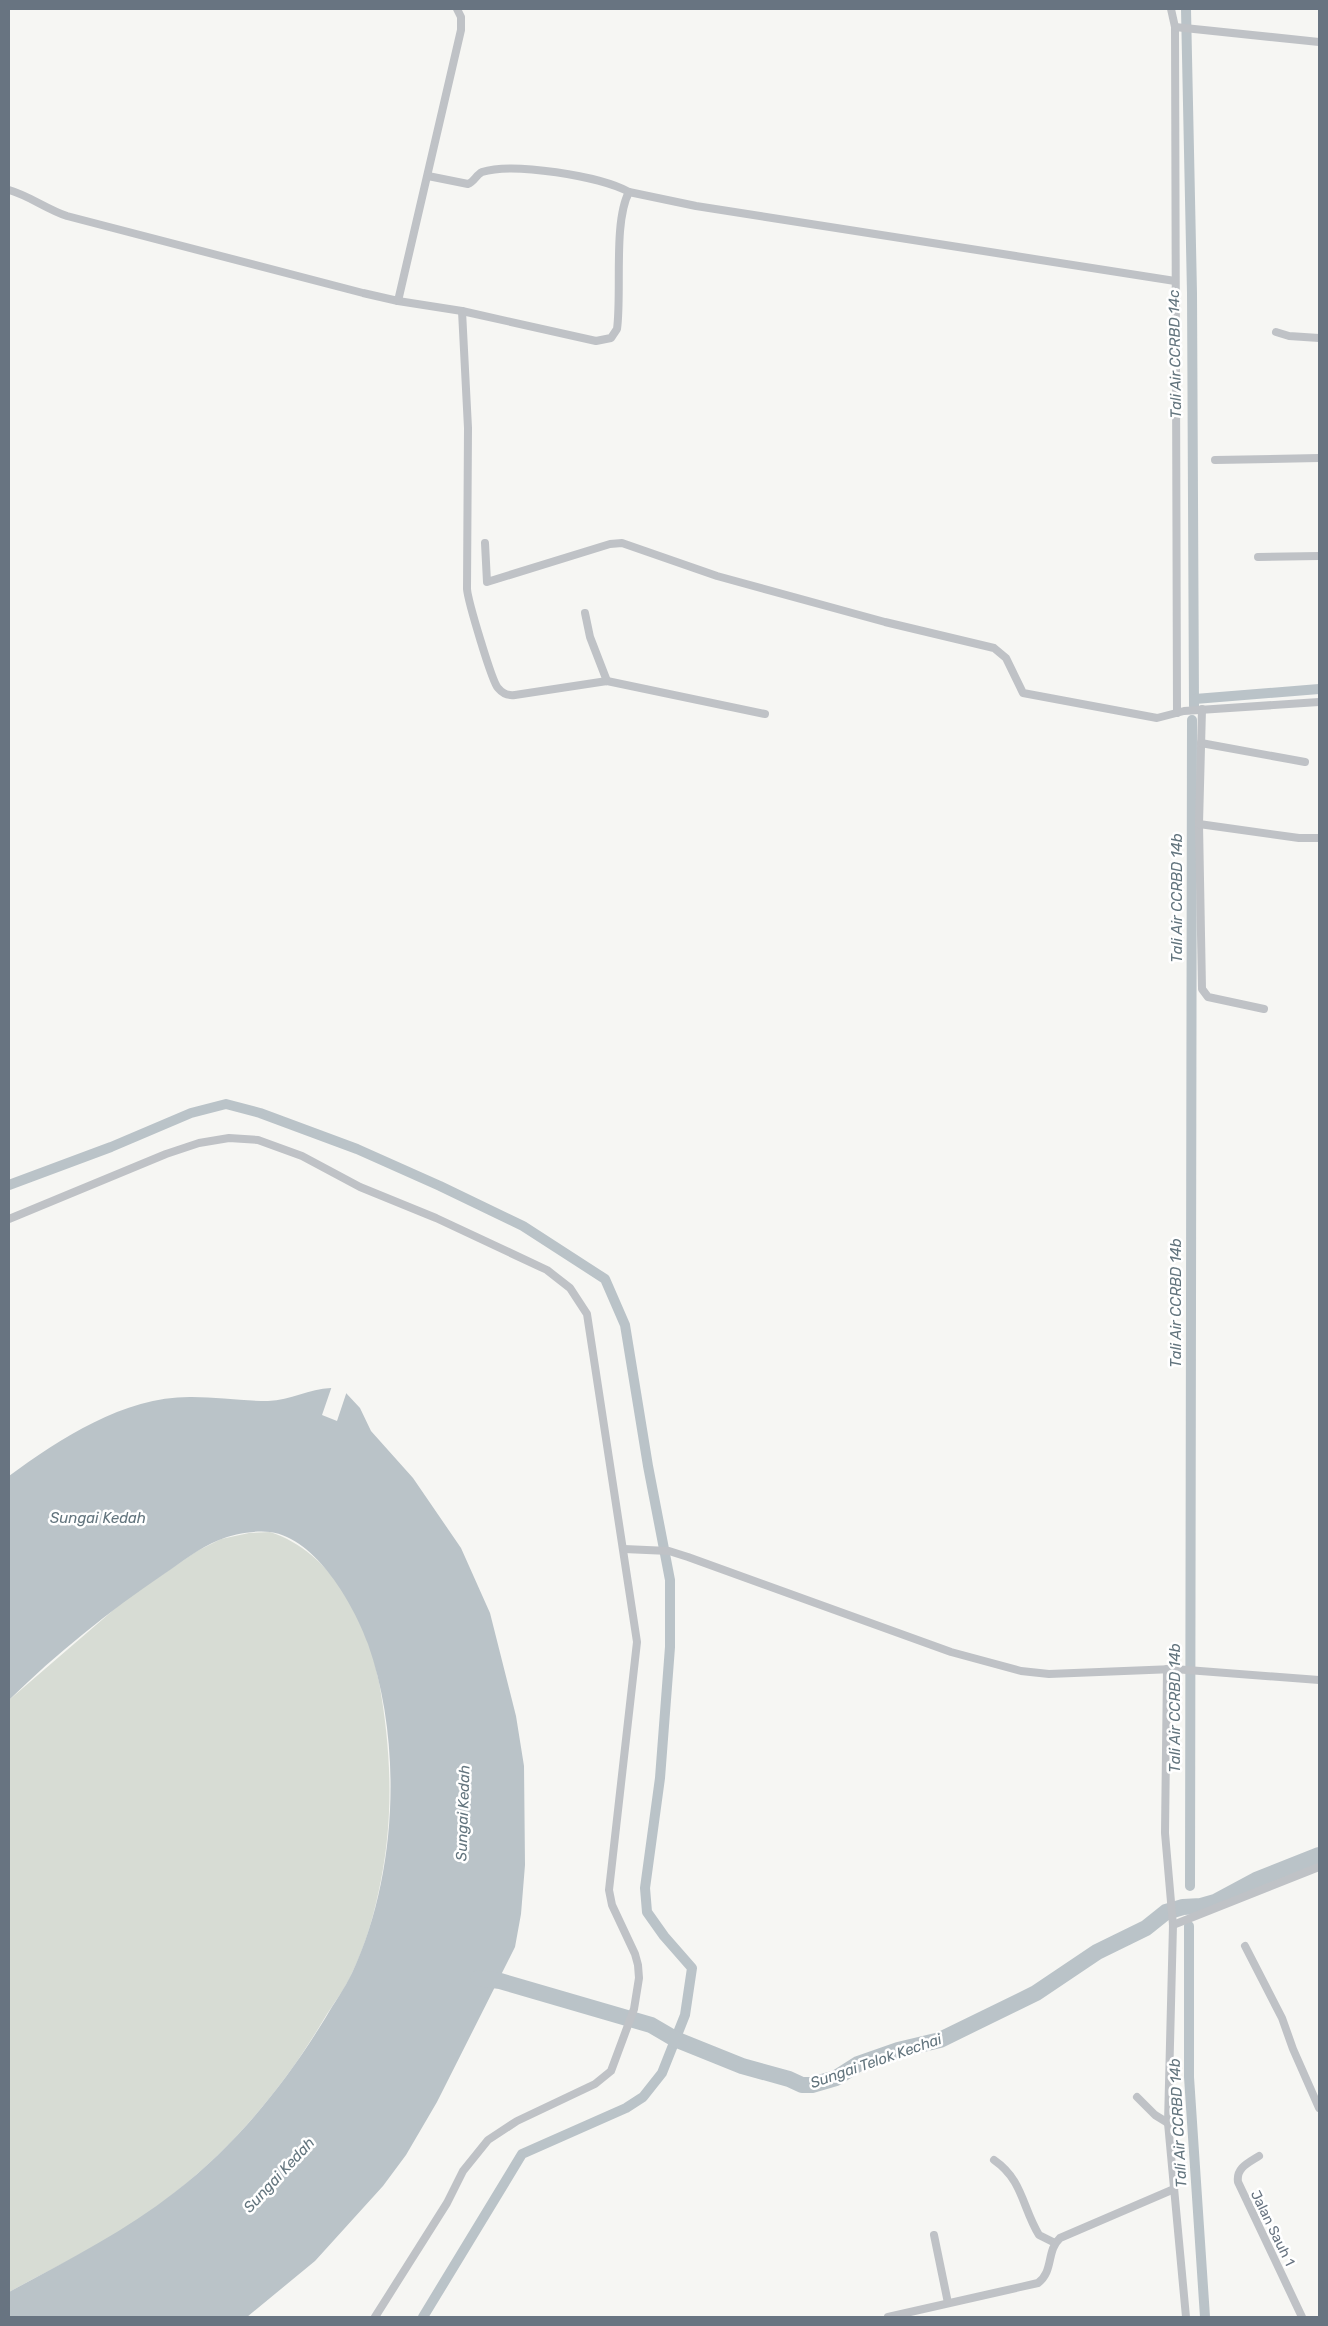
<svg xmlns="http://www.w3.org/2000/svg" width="1328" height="2326" font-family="Rubik,sans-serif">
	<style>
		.green { fill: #d7dcd4 }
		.water { fill: #bac3c8 }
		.pier { fill: #f6f6f3 }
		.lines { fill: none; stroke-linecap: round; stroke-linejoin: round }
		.canal { stroke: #bac3c8; stroke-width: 10 }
		.river { stroke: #bac3c8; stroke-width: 16 }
		.minor { stroke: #bfc2c6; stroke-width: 8 }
		.labels { text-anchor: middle; stroke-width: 5; stroke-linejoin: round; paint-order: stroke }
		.street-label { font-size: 14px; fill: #687481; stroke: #fff }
		.water-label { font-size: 15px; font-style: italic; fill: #63757e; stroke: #fff }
	</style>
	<rect width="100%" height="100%" fill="#f6f6f3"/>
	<path class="green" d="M270 1532C332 1552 368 1621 379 1682 391 1748 394 1814 381 1880 375 1911 366 1945 352 1973 345 1989 333 2004 324 2019 276 2100 218 2164 141 2218 99 2246 53 2268 9 2292V1700L125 1600 197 1551 221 1539 249 1533Z"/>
	<path class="water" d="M331 1388 346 1393 360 1408 371 1431 413 1478 461 1548 490 1613 516 1716 524 1766 525 1865 521 1914 515 1947 437 2102 406 2155 383 2186 315 2261 247 2317H9V2292C66 2261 124 2232 175 2192 237 2144 285 2084 326 2017 334 2003 345 1988 352 1973 397 1877 403 1744 368 1644 354 1605 316 1538 270 1532 255 1530 233 1534 219 1540 199 1548 182 1562 164 1574 109 1611 56 1654 9 1700V1476C61 1438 125 1396 192 1397 217 1397 243 1401 268 1401 291 1400 309 1389 331 1388Z"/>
	<path class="pier" d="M332 1386 347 1391 337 1421 322 1415Z"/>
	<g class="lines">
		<g class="canal">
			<path d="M1186 9 1192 293 1194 706"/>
			<path d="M1195 699 1319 689"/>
			<path d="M9 1185 111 1147 191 1113 226 1104 260 1113 357 1149 440 1186 523 1226 605 1279 625 1325 648 1466 670 1580V1647L660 1778 645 1888 647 1912 664 1936 692 1968 685 2015 662 2073 643 2097 626 2108 522 2154 423 2317"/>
			<path d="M1190 1886 1192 720"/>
			<path d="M1189 1926V2077L1205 2317"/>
		</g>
		<path class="river" d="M478 1978 500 1981 651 2025 675 2039 742 2066 789 2079 802 2085H812L836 2078 858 2064 898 2050 940 2040 1036 1993 1097 1952 1146 1928 1166 1912 1183 1907 1201 1906 1215 1902 1256 1880 1319 1855"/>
		<g class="minor">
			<path d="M1171 9 1175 27 1177 713"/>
			<path d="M1175 27 1319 42"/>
			<path d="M428 176 468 184C474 182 476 175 482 172 513 162 600 176 629 192"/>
			<path d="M9 190C30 196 46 209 67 216L363 293 398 301 462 311 596 341 611 338 617 329C622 293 613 222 629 192L696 206 1175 281"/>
			<path d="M398 301 461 30V17L457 9"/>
			<path d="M462 311 468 428 467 589C468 601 492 682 498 688 503 694 508 696 515 695L607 681 765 714"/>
			<path d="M1276 332 1289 336 1319 338"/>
			<path d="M1215 460 1319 458"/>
			<path d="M485 543 487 582 610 544 622 543 717 576 885 622 994 648 1006 658 1023 693 1157 718 1184 711 1319 702"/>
			<path d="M1258 557 1319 556"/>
			<path d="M585 613 590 637 607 681"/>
			<path d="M1202 709 1199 824 1202 989 1208 997 1264 1009"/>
			<path d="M1201 743 1305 762"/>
			<path d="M1199 824 1299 838H1319"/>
			<path d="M9 1219 166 1154 199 1143 229 1138 258 1140 302 1156 360 1187 436 1218 547 1270 570 1288 587 1314 637 1642 609 1890 612 1905 635 1954 638 1965 639 1978 634 2009 611 2071 595 2084 517 2121 488 2140 463 2171 447 2203 375 2317"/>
			<path d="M624 1549 669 1551 688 1557 951 1652 1021 1671 1049 1674 1174 1669 1319 1680"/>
			<path d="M1167 1669 1165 1833 1173 1925 1168 2123 1186 2317"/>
			<path d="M1173 1925 1319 1867"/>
			<path d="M1245 1946 1282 2018 1293 2049 1319 2108"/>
			<path d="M1137 2097 1155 2115 1168 2123"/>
			<path d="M1259 2156C1248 2163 1236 2168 1238 2182L1302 2317"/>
			<path d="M994 2160C1023 2180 1022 2207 1039 2235L1055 2243"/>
			<path d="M934 2235 948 2303"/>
			<path d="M888 2317 1038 2283C1054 2271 1046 2251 1060 2238L1174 2189"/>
		</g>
	</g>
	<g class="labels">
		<g class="street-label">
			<text transform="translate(1273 2228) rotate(64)" y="5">Jalan Sauh 1</text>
		</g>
		<g class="water-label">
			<text transform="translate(1175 354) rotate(-91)" y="5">Tali Air CCRBD 14c</text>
			<text transform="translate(1177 898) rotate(-90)" y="5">Tali Air CCRBD 14b</text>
			<text transform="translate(1176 1303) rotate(-90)" y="5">Tali Air CCRBD 14b</text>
			<text x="98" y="1523">Sungai Kedah</text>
			<text transform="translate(1175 1708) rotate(-90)" y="5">Tali Air CCRBD 14b</text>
			<text transform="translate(463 1813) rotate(-88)" y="5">Sungai Kedah</text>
			<text transform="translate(876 2061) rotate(-19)" y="5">Sungai Telok Kechai</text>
			<text transform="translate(1178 2123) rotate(-93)" y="5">Tali Air CCRBD 14b</text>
			<text transform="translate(279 2175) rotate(-47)" y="5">Sungai Kedah</text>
		</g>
	</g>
	<rect width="1328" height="2326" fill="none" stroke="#687481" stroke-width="20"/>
</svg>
